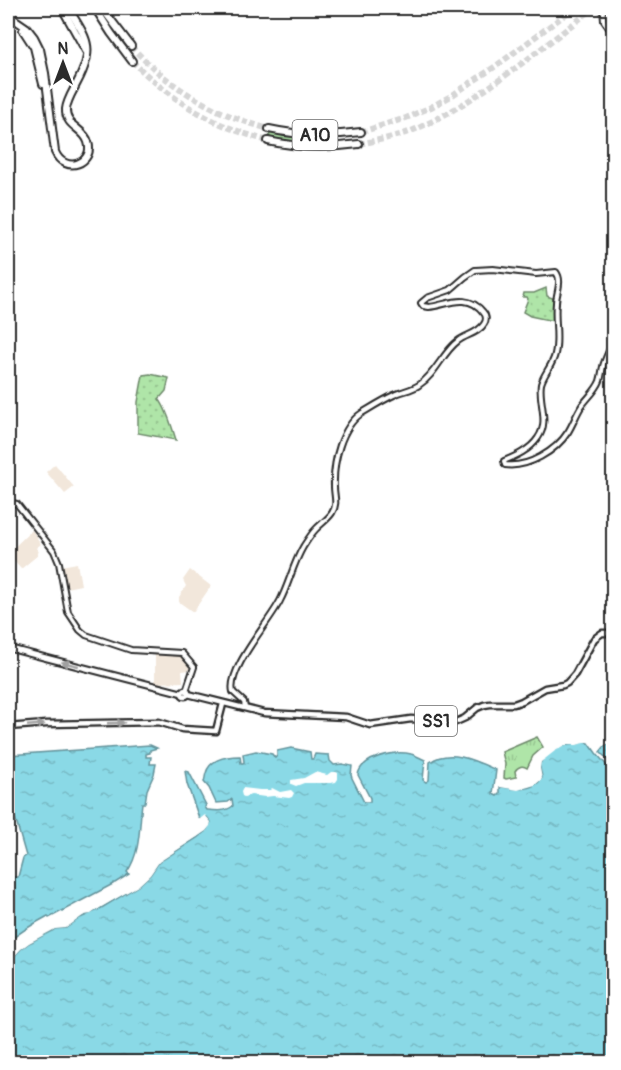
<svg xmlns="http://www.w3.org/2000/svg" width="621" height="1070" font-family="Pangolin,sans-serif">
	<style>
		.built { fill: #f2e7db }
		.grass { fill: url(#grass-dots); stroke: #6d886a; stroke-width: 1.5 }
		.park { fill: url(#park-tufts); stroke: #6d886a; stroke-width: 1.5 }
		.water { fill: url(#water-ripples); stroke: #64939b; stroke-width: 1.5 }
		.pier { fill: #fff }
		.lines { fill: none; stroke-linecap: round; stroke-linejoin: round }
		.highway-tunnel { stroke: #d5d5d5; stroke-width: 6; stroke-dasharray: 6 3; stroke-linecap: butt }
		.secondary-casing { stroke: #2b2b2b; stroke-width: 8 }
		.primary-casing { stroke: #2b2b2b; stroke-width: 9 }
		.highway-casing { stroke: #2b2b2b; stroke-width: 10 }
		.secondary { stroke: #fff; stroke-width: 4 }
		.primary { stroke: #fff; stroke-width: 4.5 }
		.highway { stroke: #fff; stroke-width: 6 }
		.oneway { fill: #a0a0a0 }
		.labels { text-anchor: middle; stroke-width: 6; stroke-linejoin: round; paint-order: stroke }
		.shield { fill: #fff; stroke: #6b6b6b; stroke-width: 1.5 }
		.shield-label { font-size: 18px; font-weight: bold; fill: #2b2b2b }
	</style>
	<defs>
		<pattern id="grass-dots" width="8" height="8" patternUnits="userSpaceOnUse" patternTransform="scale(1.5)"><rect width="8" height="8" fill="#afe5a8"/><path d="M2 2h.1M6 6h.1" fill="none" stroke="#97c591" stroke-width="1.8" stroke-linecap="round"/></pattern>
		<pattern id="park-tufts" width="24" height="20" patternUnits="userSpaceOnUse" patternTransform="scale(1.5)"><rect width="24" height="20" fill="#afe5a8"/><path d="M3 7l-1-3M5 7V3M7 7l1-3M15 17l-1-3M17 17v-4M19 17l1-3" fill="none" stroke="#97c591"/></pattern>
		<pattern id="water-ripples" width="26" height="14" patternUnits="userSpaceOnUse" patternTransform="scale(1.5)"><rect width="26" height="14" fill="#8ad9e6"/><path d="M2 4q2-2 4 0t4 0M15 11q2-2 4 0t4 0" fill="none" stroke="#77bac5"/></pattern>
	</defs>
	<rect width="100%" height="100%" fill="#fff"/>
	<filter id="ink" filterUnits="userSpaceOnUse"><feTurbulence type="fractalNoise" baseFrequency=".0167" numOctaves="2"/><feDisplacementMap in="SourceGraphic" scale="12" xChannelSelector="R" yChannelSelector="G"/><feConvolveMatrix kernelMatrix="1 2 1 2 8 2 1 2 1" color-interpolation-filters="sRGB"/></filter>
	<g filter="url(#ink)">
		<g class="built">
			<path d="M55 464 74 487 65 494 46 472Z"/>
			<path d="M32 530 38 538 37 539 41 544 36 548 39 552 37 553 38 555 21 569 8 555V553Z"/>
			<path d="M77 563 81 585 66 588 61 566Z"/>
			<path d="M190 570 211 586 193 612 179 602V597L186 586 183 580Z"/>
			<path d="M155 653 182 654 188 664 190 670 182 671 183 682 155 683Z"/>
		</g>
		<g class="grass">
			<path d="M270 132 301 136 316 141 301 144 269 140Z"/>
			<path d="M546 288 547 296 555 299V316L553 321 530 316 523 312 528 299 527 297H523L524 293H534Z"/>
			<path d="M150 374 169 378 166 391 159 399C165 406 173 430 176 440L138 433V402L143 375Z"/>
		</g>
		<path class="park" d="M537 737 543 747 533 756 527 768C523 765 518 766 515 771L516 777 506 779 504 778 505 764 502 752Z"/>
		<g class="water">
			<path d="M583 742 589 743 596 753 608 767 611 766 610 762 600 752 605 746 613 743V1062H8V963L21 949 29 943 55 929 66 928 80 918 98 910 138 886 150 875 159 862 197 838 206 831 211 822 207 817 200 819 199 818 187 784 185 771 189 772 206 805 205 807 207 810C217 811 225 812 233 806L232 799 228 802 216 803 209 788 204 782C205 779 205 776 206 773 210 759 227 756 240 756L241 763H243L244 762 243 754 256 751 272 754 275 758 277 756V751L291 748 310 752 311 759H313L315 754 329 755 330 761 334 765 342 764 352 766 351 775 352 778 364 802H370V798L358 775C361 757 396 750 411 754 416 755 420 758 425 760L423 780 426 782 429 780 430 762C450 748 476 761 496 770L493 794 497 796 500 793V787C514 789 533 792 542 778 542 773 539 769 540 764 543 755 560 746 568 745 574 744 577 745 583 742Z"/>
			<path d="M150 745 157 748 150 750V753L146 754V757H151L150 764H156L154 774 147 790 145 803H142C139 826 141 852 127 872L129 874 115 883H113V884L49 918 48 916C33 924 20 932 8 942V849L12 858 9 877H18L23 858 26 856 8 793V755Z"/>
		</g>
		<g class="pier">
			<path d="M582 739 588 740 590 741 577 745H567L555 751 541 762 540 768 542 779 535 785 518 790 500 787V784L518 787 534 782 539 778 537 765 539 760 542 756 553 748 566 742H576Z"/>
			<path d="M315 772 327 775 331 772H336L338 773V779L336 782 331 783H304L296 786 291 784V780L304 778Z"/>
			<path d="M243 788 260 790H270L272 788 280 792 291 790 294 793 292 797 289 798 273 796 265 797 251 795 244 797 242 796 241 792Z"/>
			<path d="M205 815 211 822 210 826 206 831 159 862 150 875 138 886 101 907 91 914 84 915 66 928 55 929 29 943 21 949 8 963V958L19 947 28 941 54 927 64 925 82 913 91 911 99 905 136 884 157 860 204 829 207 823 205 819 200 822 197 821Z"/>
		</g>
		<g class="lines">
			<g class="highway-tunnel">
				<path d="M131 46C169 88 215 114 269 129"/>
				<path d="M132 61C173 102 212 125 268 141"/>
				<path d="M361 132 406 118 431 107 451 96 496 66 574 8"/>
				<path d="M359 144C378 140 398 137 416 129 481 100 538 50 594 8"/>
			</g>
			<g class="secondary-casing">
				<g id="secondary">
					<path d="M603 8 604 21 614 35"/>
					<path d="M8 502 17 504 54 551 59 563 68 612 80 630 86 635 131 650 182 653 194 667 186 691"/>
					<path d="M245 708 244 702 233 692C227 669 269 623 280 601 289 584 293 564 303 547 307 541 311 534 316 529 322 523 328 519 332 513 338 504 334 496 334 487 333 462 341 427 362 413 372 407 383 400 394 395 402 391 412 390 419 385 436 374 443 352 458 341 465 335 479 333 484 324 487 320 486 315 483 312 467 292 448 305 429 307L423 306 421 303 427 298 450 290 465 277 475 270 493 269 536 274 556 272C563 281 556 293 556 303 554 320 559 337 555 354 553 365 544 373 541 384 538 402 550 421 538 438 530 450 516 456 504 461L505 465C528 468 556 451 568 432 573 424 576 415 581 407 587 398 596 391 600 381 602 375 602 368 604 363 607 355 610 348 614 341"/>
				</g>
			</g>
			<g class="primary-casing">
				<g id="primary">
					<path d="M8 648 182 693"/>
					<circle cx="185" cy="693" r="3"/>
					<path d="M188 694 264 713 346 717 370 725 411 719 456 722 465 718 477 708 484 705 490 704H514L522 701 545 688 563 685 567 683 575 674 594 639 602 633H610L614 635"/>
					<path d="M8 727 46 724 159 722 182 729 216 731 223 704"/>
				</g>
			</g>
			<g class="highway-casing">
				<g id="highway">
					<path d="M62 8 86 51"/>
					<path d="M95 8 111 33 132 61"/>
					<path d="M102 8 131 46"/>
					<path d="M8 15 27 28 34 37 40 49 45 73 55 152C65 175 95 163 88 142 84 128 65 127 66 109 67 100 73 91 77 83 96 47 87 39 68 8"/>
					<path d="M23 30 34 47 43 84"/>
					<path d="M269 129C300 136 330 136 361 132"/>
					<path d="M268 141C299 148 328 148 359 144"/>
				</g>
			</g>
			<use href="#secondary" class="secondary"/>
			<use href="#primary" class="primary"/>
			<use href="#highway" class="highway"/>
		</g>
		<defs><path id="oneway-solid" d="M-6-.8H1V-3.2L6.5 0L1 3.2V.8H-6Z" transform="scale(1.5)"/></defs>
		<g class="oneway">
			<use href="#oneway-solid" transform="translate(70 664) rotate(-166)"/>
			<use href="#oneway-solid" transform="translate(116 723) rotate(-2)"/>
			<use href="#oneway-solid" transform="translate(36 725) rotate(-4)"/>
		</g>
	</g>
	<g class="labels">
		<g class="shield">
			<rect x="292.5" y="120" width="45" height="30" rx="4.5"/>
			<rect x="415" y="706" width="42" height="30" rx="4.5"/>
		</g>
		<g class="shield-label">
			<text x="315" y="141">A10</text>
			<text x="436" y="727">SS1</text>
		</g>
	</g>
	<rect width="621" height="1070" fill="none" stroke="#fff" stroke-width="30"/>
	<rect x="15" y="15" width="591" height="1040" fill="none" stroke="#2b2b2b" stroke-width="2" filter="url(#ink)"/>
	<g transform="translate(63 63)" stroke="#ffffff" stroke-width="4.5" paint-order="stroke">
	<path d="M0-4.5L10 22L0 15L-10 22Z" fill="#2b2b2b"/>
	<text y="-9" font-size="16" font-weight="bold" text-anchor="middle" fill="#2b2b2b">N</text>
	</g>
</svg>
